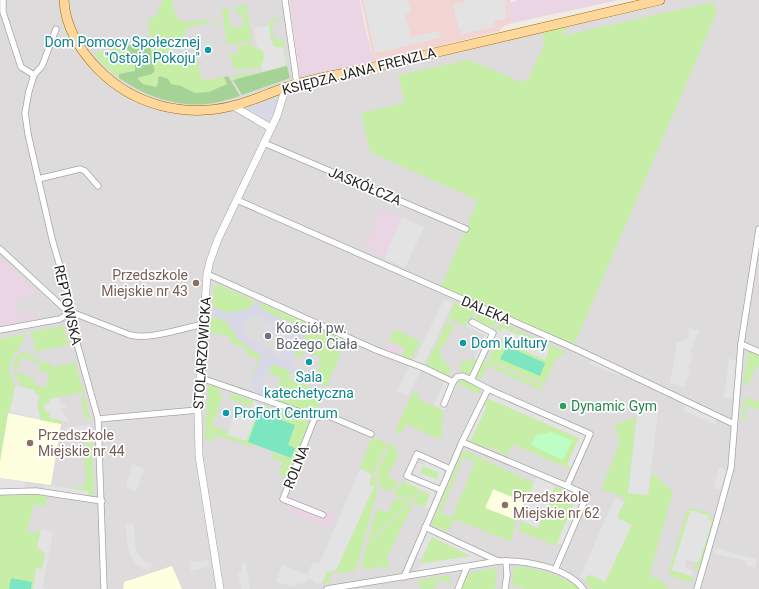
<svg xmlns="http://www.w3.org/2000/svg" width="759" height="589" font-family="Roboto,sans-serif">
	<style>
		.residential { fill: #dddbdb }
		.commercial { fill: #f2d4d2 }
		.industrial { fill: #ead5e5 }
		.education { fill: #feffde }
		.grass { fill: #c7eea6; fill-rule: evenodd }
		.forest { fill: #a5d395 }
		.park { fill: #bdfec4 }
		.pitch { fill: #7be6c0 }
		.parking { fill: #e3e3e3; fill-rule: evenodd }
		.plaza { fill: #d8d8e6; fill-rule: evenodd }
		.lines { fill: none; stroke-linecap: round; stroke-linejoin: round }
		.minor-casing { stroke: #a6a6a6; stroke-width: 7 }
		.tertiary-casing { stroke: #a6a6a6; stroke-width: 8 }
		.primary-casing { stroke: #996b00; stroke-width: 10 }
		.minor { stroke: #fff; stroke-width: 5.5 }
		.tertiary { stroke: #fff; stroke-width: 7 }
		.primary { stroke: #ffd79a; stroke-width: 9 }
		.culture-dot { fill: #0f9aa8; stroke: #fff; stroke-width: 1.5 }
		.education-dot { fill: #8d6e63; stroke: #fff; stroke-width: 1.5 }
		.worship-dot { fill: #6b7280; stroke: #fff; stroke-width: 1.5 }
		.leisure-dot { fill: #2e9e5b; stroke: #fff; stroke-width: 1.5 }
		.labels { text-anchor: middle; stroke-width: 3.5; stroke-linejoin: round; paint-order: stroke }
		.culture-label { font-size: 14px; fill: #0d838f; stroke: #fff; text-anchor: start }
		.street-label { font-size: 14px; fill: #1f1f1f; stroke: #fff }
		.education-label { font-size: 14px; fill: #785e54; stroke: #fff; text-anchor: start }
		.worship-label { font-size: 14px; fill: #5b616d; stroke: #fff; text-anchor: start }
		.leisure-label { font-size: 14px; fill: #27864d; stroke: #fff; text-anchor: start }
	</style>
	<rect width="100%" height="100%" fill="#f0ece4"/>
	<path class="residential" d="M0 0H285L297 84 660 0H759V589H0Z"/>
	<path class="commercial" d="M361 0H510L511 2 508 4 512 23 502 27 500 31 374 62Z"/>
	<g class="industrial">
		<path d="M289 0H360L364 23 374 62 300 78Z"/>
		<path d="M517 0H619L512 23 508 4Z"/>
		<path d="M381 208 402 217 384 258 363 249Z"/>
		<path d="M0 257 38 292 16 301 19 315 34 313 36 319 0 325Z"/>
		<path d="M390 341 405 348 401 357 386 351Z"/>
		<path d="M288 495 337 515 331 529 286 511 289 498Z"/>
	</g>
	<g class="education">
		<path d="M8 413 61 424 51 485 0 478V461Z"/>
		<path d="M493 489 525 502 516 520 485 508Z"/>
		<path d="M172 566 182 589H123L124 582Z"/>
	</g>
	<g class="grass">
		<path d="M163 0H172C176 27 184 22 206 20L209 22 216 21 219 23V24L216 25 213 22 196 25V26L186 28 184 34 187 37 184 41 177 43 175 48 170 49 167 55 172 60 178 59 180 55 196 52 201 79H207L208 80 224 77 227 84 210 92 195 93 181 86 158 83 157 87 143 84 137 78 152 74 155 70 152 62 148 18 156 17Z"/>
		<path d="M713 2 717 12 574 345 441 287 478 200 370 152 361 113 404 103 399 75 469 60 521 82 528 80 544 45 542 27 570 20 562 36Z"/>
		<path d="M246 5 252 41 227 45 222 9 231 8 232 10 228 11 231 28 244 26 242 14 238 15 237 9H235L234 7Z"/>
		<path d="M280 18V20L272 22 274 40 283 39 287 66 233 80V77L237 75 262 72 286 65C279 52 263 34 271 19Z"/>
		<path d="M252 44 255 48 263 51C264 57 265 62 261 67L234 70 232 60 229 57 228 54 234 53V55H239L238 50H237L236 46Z"/>
		<path d="M126 46 135 66V71L119 74V78L101 62 94 53Z"/>
		<path d="M216 284 255 301 249 309C236 311 223 316 212 305L214 286Z"/>
		<path d="M258 302 308 324 300 335H298L299 325C286 320 264 316 258 302Z"/>
		<path d="M455 302 475 311 472 319 470 318 466 326 448 318Z"/>
		<path d="M478 313 497 321 493 328 475 320Z"/>
		<path d="M213 317 226 321 238 339 261 356 251 383H250L258 360 245 353 246 348 230 343 231 337 210 332 211 319Z"/>
		<path d="M447 322 454 324 442 350 438 341Z"/>
		<path d="M501 323 566 352 556 359 544 384 488 360 498 339 545 360 503 328 501 332 497 330Z"/>
		<path d="M63 326 69 345 38 351V357L36 355 34 341 30 332Z"/>
		<path d="M314 327 346 340 327 386 320 384 323 374 317 372 320 364 318 363 320 357 312 354 313 351 305 348 301 358 294 356 298 345Z"/>
		<path d="M394 329 420 341 411 360 409 361 401 358 405 348 389 341Z"/>
		<path d="M26 334 19 349 12 359 9 368 15 387 10 412 8 413 0 461V339Z"/>
		<path d="M437 342 442 359 451 369 448 377 425 367Z"/>
		<path d="M749 351 759 356V367L756 366 747 387 746 383 743 382Z"/>
		<path d="M22 352C30 353 35 359 42 363L49 361 51 367 74 363 73 356 84 392 49 399 50 412 49 418 61 420V424L40 420 38 405 39 395H36L34 390 20 386 13 364 18 355ZM21 357 40 364 38 370 50 374 45 388 33 384 35 379 16 372Z"/>
		<path d="M474 356 477 363 471 374 468 375 459 370 464 359 471 362Z"/>
		<path d="M483 360 543 386 537 402H536L541 390 487 366 481 379 477 377 476 375Z"/>
		<path d="M272 364 289 370 290 373 289 379 324 392 316 413H313L264 396 266 389 276 393 281 378 268 372Z"/>
		<path d="M464 380 479 388 481 392 480 394 458 384 459 382Z"/>
		<path d="M210 385 218 388 220 391 219 395 223 396 212 426 228 432 227 434 257 419 248 442 254 444 252 447 215 435 213 442 205 439 208 386Z"/>
		<path d="M413 392 419 394 418 399 443 410 441 440 406 424 400 436 396 429Z"/>
		<path d="M234 394 254 401 251 407 230 399 231 395Z"/>
		<path d="M85 396 90 419 85 420 81 397Z"/>
		<path d="M745 397 758 402 759 400V410L748 405 744 416 747 418 746 420 741 419Z"/>
		<path d="M487 398 579 438 567 465 572 468 570 469 512 444 507 455 486 446 479 448 468 443V439L471 440 487 406 484 405Z"/>
		<path d="M264 405 311 422 287 478 279 474 283 462 271 458 272 453 284 457 285 455 291 458 287 445 263 413 265 408 270 411 271 409 263 406Z"/>
		<path d="M636 417 628 493 648 495 652 472 673 492 650 573 651 577 660 579 668 589H591L585 580 587 576 591 575 632 526 617 518 626 498 601 489 620 442 614 425Z"/>
		<path d="M372 437 387 443 374 472 378 489 355 572 347 571 346 573 340 572 339 574 336 571 328 578 332 582 322 583 327 571 337 568 374 487 369 485 372 474 360 468Z"/>
		<path d="M87 438 92 439 94 495 89 496 88 491 72 489V487L83 488 84 482H86L87 475 85 474 86 466 84 465 85 455H87L88 448 86 447Z"/>
		<path d="M389 444 397 447 395 451 399 454 388 475V477L399 482 389 491 381 488 377 473Z"/>
		<path d="M465 451 534 483 525 502 493 489 485 508 516 520 511 542 454 519 449 530 446 531 431 525 462 453ZM463 457 475 462 452 518 441 513Z"/>
		<path d="M423 465 440 473 437 480 420 472Z"/>
		<path d="M405 482 422 490 410 501 391 492Z"/>
		<path d="M555 486 575 496 576 498 557 543V546L519 531 521 522 538 528Z"/>
		<path d="M423 491 430 494 425 507 412 502Z"/>
		<path d="M32 492 47 494 45 507 34 504 27 531 37 534 39 528H41L37 547 45 554 42 569 36 568 33 589H0V494Z"/>
		<path d="M396 497 409 503 370 539H368L377 509 388 513Z"/>
		<path d="M411 503 413 504 386 559 388 560 389 567 382 569V567L375 566 374 569 361 568 367 544Z"/>
		<path d="M691 508 709 513 713 520 712 526 700 568 693 571 694 566H696L709 516 691 511 672 570 691 576 694 581 688 582 672 576 669 571 686 513Z"/>
		<path d="M432 537 471 556 420 564Z"/>
		<path d="M520 566C536 569 567 577 579 589H525L512 584 513 570 515 567Z"/>
		<path d="M497 568 495 589H461L469 573Z"/>
		<path d="M451 575 448 580 452 582 450 584 439 579 434 589H420L419 580Z"/>
	</g>
	<g class="forest">
		<path d="M150 40 152 62 155 70 152 74 137 78 143 84 156 87 158 83V78L160 76 168 79 171 84 181 86 195 93 209 92 227 84 224 77 228 76 240 96C229 99 218 103 207 104 175 107 145 96 119 78V74L135 71V66L126 46Z"/>
		<path d="M287 66 290 78 242 95 233 80Z"/>
	</g>
	<path class="park" d="M552 432 572 441 563 460 531 445 536 435Z"/>
	<g class="pitch">
		<path d="M507 346 545 363 540 376 500 359Z"/>
		<path d="M259 412 295 425 288 445 295 448 291 458 248 442Z"/>
		<path d="M11 578 32 582 31 589H9Z"/>
	</g>
	<g class="parking">
		<path d="M363 0H408L411 13 405 14 411 37 439 31 440 38 375 53Z"/>
		<path d="M464 0H506V3L505 7 507 18 494 21 495 27 462 34 461 30H459L453 5 464 2Z"/>
		<path d="M269 26 271 41 275 47H283L286 65 262 72 261 67 264 59 263 51 257 47 254 28Z"/>
		<path d="M402 217 424 227 405 268 384 258Z"/>
		<path d="M444 299 453 303 423 366 413 363Z"/>
		<path d="M470 318 493 328 477 363 474 357 485 335 466 326Z"/>
		<path d="M688 327 699 331 690 352 693 354 688 368 691 369 684 388 670 382 677 342 683 341 689 337Z"/>
		<path d="M503 328 550 348 545 360 499 339 496 343 492 341 497 330 501 332Z"/>
		<path d="M729 358 736 361 732 399 724 398Z"/>
		<path d="M591 360 619 373V376L590 364Z"/>
		<path d="M410 364 422 368 408 396 397 391Z"/>
		<path d="M446 379 457 384 445 410H443L433 405Z"/>
		<path d="M17 386 34 390 36 395H39L37 405 40 419 10 412 15 387Z"/>
		<path d="M493 394 586 436 572 468 567 466 579 438 487 398Z"/>
		<path d="M59 397 60 404 65 403 66 408 61 409 70 422 49 418 50 412 45 411 44 404 50 402 49 399Z"/>
		<path d="M254 401 261 405 246 441 227 435 235 411 248 416Z"/>
		<path d="M687 401 715 415 716 425 683 410Z"/>
		<path d="M484 405 487 406 471 440 468 439Z"/>
		<path d="M645 407 658 413 648 495 628 493 637 417 643 414Z"/>
		<path d="M90 424 92 439 65 435 66 428Z"/>
		<path d="M425 461 442 469 444 471V475L440 483 437 485 417 477 415 474 414 470 418 463 423 465ZM423 466 439 473 437 480 420 473Z"/>
		<path d="M132 464 144 469 136 492 126 487Z"/>
		<path d="M719 467 727 470 720 490 714 488Z"/>
		<path d="M360 469 372 474 369 485 374 487 337 568 335 571 332 570 331 573 327 571 322 583 316 584 314 581 309 579 304 584 296 583 295 587 276 582 282 565 307 575 313 562 319 564Z"/>
		<path d="M0 478 25 482V488L0 490Z"/>
		<path d="M536 478 555 486 538 528 524 522 525 519 520 517Z"/>
		<path d="M409 479 433 490 435 495 429 509 425 507 430 494 405 482Z"/>
		<path d="M45 485 88 491 89 496 45 490Z"/>
		<path d="M615 497 624 502 617 518 632 525 605 582 591 575 587 576 585 580 580 577Z"/>
		<path d="M576 498 581 500 563 545 557 543Z"/>
		<path d="M690 511H693L709 516 708 520 712 521 700 560 697 562 685 559 686 567 693 571 691 576 672 570Z"/>
		<path d="M134 524 136 551 143 560 152 564 150 571 142 568 136 564 129 553 125 525Z"/>
		<path d="M41 529 53 532 43 586 46 589H33L36 568 42 569 45 554 37 547Z"/>
		<path d="M429 530 481 555 483 561 417 571 420 564 471 556 432 537 421 559 416 557Z"/>
		<path d="M715 547 736 554 757 559 755 568 746 565 745 561 713 553Z"/>
		<path d="M208 560 209 567 191 571 190 562Z"/>
		<path d="M246 563 250 589H241L238 572 242 571 241 564Z"/>
	</g>
	<g class="plaza">
		<path d="M275 96 278 101 268 122H267L248 110 247 106Z"/>
		<path d="M255 301 258 302 260 308 275 316 299 325 298 335H300L308 324 314 327 298 345 291 363 297 368 310 373 311 370 323 374 320 384 290 373 289 370 272 364 267 376H264L262 383 264 385 263 388 266 389 264 396 253 392 255 385 251 383 261 356 238 339 226 321 213 317 214 307 228 313 249 309ZM252 315 256 317 260 316 262 319 270 323 272 320 285 326 287 323 294 326 289 337 292 341 291 344 288 347H285L280 358 273 355 274 352 261 346 262 343 253 339 249 340 247 336 244 335 245 329 243 328V325L245 321 247 319 249 320Z"/>
	</g>
	<g class="lines">
		<g class="minor-casing">
			<g id="minor">
				<path d="M3 0V12L21 67 34 75"/>
				<path d="M285 0 297 84"/>
				<path d="M56 29 42 66 34 75 29 91 25 113 28 134 52 239 69 297 71 322 98 419 104 589"/>
				<path d="M264 143 466 229"/>
				<path d="M38 179 80 169 85 171 98 186"/>
				<path d="M237 200 576 349 734 424"/>
				<path d="M0 249 66 310 130 335C151 340 182 328 204 324"/>
				<path d="M207 274 376 350 424 368 453 382"/>
				<path d="M472 322 493 333 471 380 488 389"/>
				<path d="M0 330 60 319 71 312"/>
				<path d="M741 344 759 352"/>
				<path d="M201 378 315 417H319L322 413 371 434"/>
				<path d="M444 404 453 382 457 377 463 376 471 380"/>
				<path d="M315 417 283 499 323 515"/>
				<path d="M98 419 198 410"/>
				<path d="M462 442 488 389 590 434 567 486"/>
				<path d="M441 490 407 476 417 454 450 469"/>
				<path d="M0 492 36 491 102 501"/>
				<path d="M425 527 498 561"/>
				<path d="M404 577 462 442 567 486 587 495 555 570"/>
				<path d="M327 589 499 561C524 560 567 567 583 589"/>
				<path d="M458 589 467 567"/>
				<path d="M505 589 507 575 506 561"/>
				<path d="M697 589 716 523 731 468 741 344 759 229"/>
			</g>
		</g>
		<g class="tertiary-casing">
			<g id="tertiary">
				<path d="M233 106 271 128"/>
				<path d="M220 589 199 456 198 410 207 274 210 261 218 239 277 116 284 93 283 88"/>
			</g>
		</g>
		<g class="primary-casing">
			<path id="primary" d="M64 0C65 26 80 51 98 69 133 105 184 118 232 106 251 102 268 93 287 87 310 80 333 75 357 71L660 0"/>
		</g>
		<use href="#minor" class="minor"/>
		<use href="#tertiary" class="tertiary"/>
		<use href="#primary" class="primary"/>
	</g>
	<g class="culture-dot">
		<circle cx="208" cy="50" r="4"/>
		<circle cx="463" cy="343" r="4"/>
		<circle cx="309" cy="362" r="4"/>
		<circle cx="226" cy="413" r="4"/>
	</g>
	<g class="education-dot">
		<circle cx="196" cy="283" r="4"/>
		<circle cx="30" cy="443" r="4"/>
		<circle cx="505" cy="505" r="4"/>
	</g>
	<circle class="worship-dot" cx="268" cy="336" r="4"/>
	<circle class="leisure-dot" cx="563" cy="406" r="4"/>
	<g class="labels">
		<g class="culture-label">
			<text x="200" y="47" text-anchor="end">Dom Pomocy Społecznej<tspan x="200" dy="16">"Ostoja Pokoju"</tspan></text>
			<text x="471" y="348">Dom Kultury</text>
			<text x="309" y="382" text-anchor="middle">Sala<tspan x="309" dy="16">katechetyczna</tspan></text>
			<text x="234" y="418">ProFort Centrum</text>
		</g>
		<g class="street-label">
			<text transform="translate(359 71) rotate(-14)" y="5">KSIĘDZA JANA FRENZLA</text>
			<text transform="translate(365 186) rotate(23)" y="5">JASKÓŁCZA</text>
			<text transform="translate(68 305) rotate(77)" y="5">REPTOWSKA</text>
			<text transform="translate(486 310) rotate(23)" y="5">DALEKA</text>
			<text transform="translate(202 353) rotate(-86)" y="5">STOLARZOWICKA</text>
			<text transform="translate(296 467) rotate(-68)" y="5">ROLNA</text>
		</g>
		<g class="education-label">
			<text x="188" y="280" text-anchor="end">Przedszkole<tspan x="188" dy="16">Miejskie nr 43</tspan></text>
			<text x="38" y="440">Przedszkole<tspan x="38" dy="16">Miejskie nr 44</tspan></text>
			<text x="513" y="502">Przedszkole<tspan x="513" dy="16">Miejskie nr 62</tspan></text>
		</g>
		<g class="worship-label">
			<text x="276" y="333">Kościół pw.<tspan x="276" dy="16">Bożego Ciała</tspan></text>
		</g>
		<g class="leisure-label">
			<text x="571" y="411">Dynamic Gym</text>
		</g>
	</g>
</svg>
